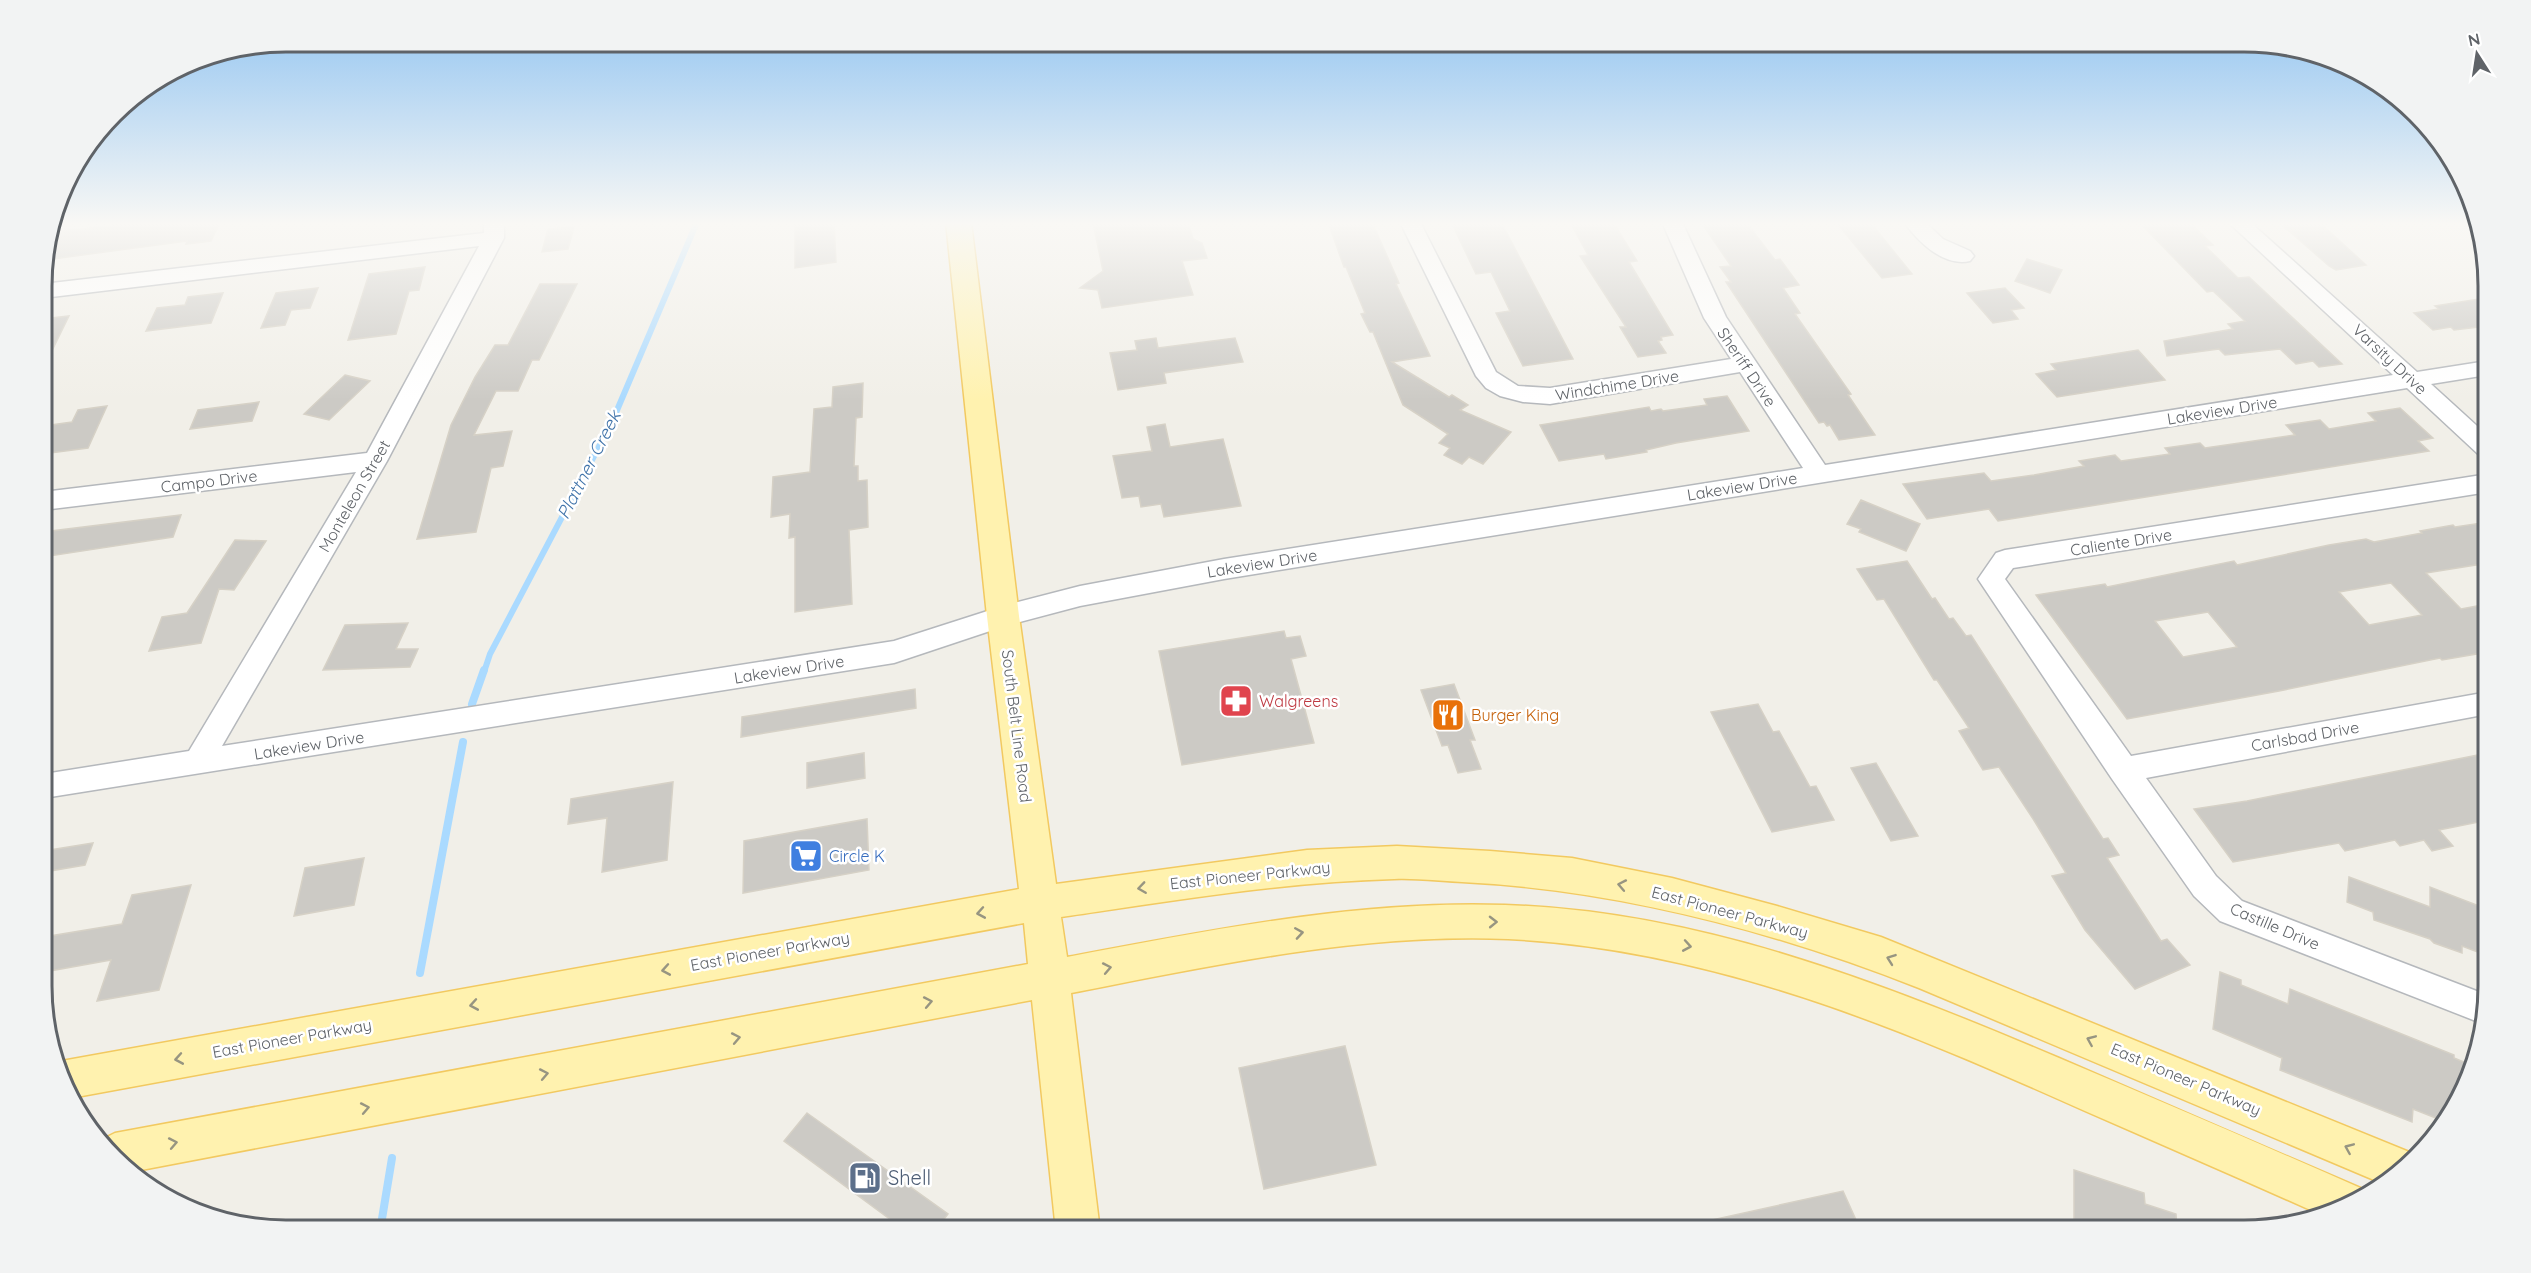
<svg xmlns="http://www.w3.org/2000/svg" width="2531" height="1273" font-family="Quicksand,sans-serif">
	<style>
		.lines { fill: none; stroke-linecap: round; stroke-linejoin: round }
		.stream-far1 { stroke: #aadaff; stroke-width: 6 }
		.stream { stroke: #aadaff; stroke-width: 8 }
		.building { fill: #cccac5; stroke: #d6d1c6; stroke-width: 1.5; fill-rule: evenodd }
		.minor-casing { stroke: #b5b8bc; stroke-width: 3 }
		.primary-casing { stroke: #f2c960; stroke-width: 3 }
		.minor { fill: #fff; fill-rule: evenodd }
		.primary { fill: #fff2af; fill-rule: evenodd }
		.oneway { stroke: #979581 }
		.labels { text-anchor: middle; stroke-width: 5; stroke-linejoin: round; paint-order: stroke }
		.street-label { font-size: 16px; fill: #5f6368; stroke: #fff }
		.health-label { font-size: 16px; fill: #be3a42; stroke: #fff; text-anchor: start }
		.food-label { font-size: 16px; fill: #c56008; stroke: #fff; text-anchor: start }
		.shop-label { font-size: 16px; fill: #366cbe; stroke: #fff; text-anchor: start }
		.water-label { font-size: 18px; font-style: italic; fill: #4174aa; stroke: #fff }
		.near-service-label { font-size: 20px; fill: #4e5e75; stroke: #fff; text-anchor: start }
		.rim { fill: none; stroke: #5f6368; stroke-width: 3 }
	</style>
	<rect width="100%" height="100%" fill="#f1efe8"/>
	<g class="lines">
		<path class="stream-far1" d="M484 672 490 654 612 422 697 222"/>
		<g class="stream">
			<path d="M472 704 484 670"/>
			<path d="M420 973 463 742"/>
			<path d="M380 1231 392 1158"/>
		</g>
	</g>
	<g class="building">
		<path d="M148 222H220L211 241 186 244 187 241 45 260 53 232Z"/>
		<path d="M795 222H834L836 262 795 268Z"/>
		<path d="M1106 222H1188L1193 239 1202 243 1207 258 1182 261 1193 295 1102 308 1098 290 1080 288 1103 271 1093 223Z"/>
		<path d="M1328 222H1372L1399 283 1396 284 1430 356 1392 362 1449 397 1452 395 1468 405 1460 410 1511 432 1483 464 1469 457 1462 464 1444 455 1450 448 1439 443 1448 434 1403 405 1373 332H1370L1361 314 1365 313 1346 267H1344Z"/>
		<path d="M1490 222H1501L1573 359 1523 366 1496 313 1510 311 1491 272 1476 274 1453 226Z"/>
		<path d="M1589 222H1613L1637 261 1629 262 1673 335 1661 337 1662 340 1658 341 1666 353 1638 357 1620 327H1626L1580 256 1588 255 1571 224Z"/>
		<path d="M1701 222H1746L1775 260 1780 259 1799 285 1783 288 1800 313 1795 314 1851 394 1848 395 1875 435 1839 440 1830 425 1827 426 1824 422 1819 423 1726 282H1731L1720 267 1731 266Z"/>
		<path d="M1836 222H1870L1912 274 1882 278Z"/>
		<path d="M2139 222H2189L2213 245 2205 246 2238 278 2249 277 2342 364 2319 367 2313 361 2296 364 2280 349 2225 355 2219 349 2167 356 2164 341 2233 329 2228 324 2245 321 2213 291 2207 292Z"/>
		<path d="M2279 222H2319L2366 265 2336 270 2329 266Z"/>
		<path d="M574 227 568 249 542 252 548 229Z"/>
		<path d="M2027 259 2062 270 2050 293 2015 281Z"/>
		<path d="M425 267 419 290 409 291 396 334 348 340 369 274Z"/>
		<path d="M540 284H577L539 360H532L518 391H496L474 435 512 431 503 466 491 468 476 532 417 539 451 425 475 377 495 345H508Z"/>
		<path d="M318 288 310 308 291 310 285 325 261 328 276 293Z"/>
		<path d="M2005 288 2024 308 2011 310 2018 319 1993 323 1967 293Z"/>
		<path d="M223 293 211 323 146 331 157 308 185 305 188 297Z"/>
		<path d="M2479 299 2487 306V326L2454 330 2451 327 2433 330 2414 313 2439 309 2435 306Z"/>
		<path d="M69 316 43 369V319Z"/>
		<path d="M1156 338 1158 348 1235 338 1243 362 1164 373 1166 383 1118 390 1110 353 1137 350 1135 341Z"/>
		<path d="M2138 350 2165 380 2057 397 2036 374 2056 370 2051 364Z"/>
		<path d="M345 375 370 381 329 420 304 414Z"/>
		<path d="M863 383 862 417 856 418 854 466H858V481L867 480 868 527 849 530 852 604 795 612V537L789 538 790 514 771 517 773 477 810 472 814 409 832 407 833 387Z"/>
		<path d="M1727 396 1749 431 1676 443 1646 450 1647 452 1606 459 1604 454 1559 461 1540 425 1649 407 1651 411 1661 409 1663 411 1707 405 1704 399Z"/>
		<path d="M259 402 252 421 190 429 198 410Z"/>
		<path d="M107 406 88 448 43 454V441L51 425 72 422 78 410Z"/>
		<path d="M2400 408 2433 438 2418 441 2429 451 1998 521 1989 509 1927 519 1903 484 1984 473 1991 481 2034 475 2084 466 2079 461 2115 455 2121 461 2170 454 2165 448 2200 443 2205 448 2295 435 2286 425 2320 420 2329 429 2376 421 2368 413Z"/>
		<path d="M1165 424 1170 447 1223 439 1241 506 1164 517 1161 504 1141 507 1139 496 1122 498 1113 456 1152 451 1147 427Z"/>
		<path d="M1861 500 1920 524 1906 551 1859 532 1861 529 1847 524Z"/>
		<path d="M181 515 173 537 43 557V532Z"/>
		<path d="M2488 522V563L2426 573 2461 609 2488 604V652L2442 660 2440 658 2279 691 2127 719 2036 595 2105 584 2107 587 2234 561 2237 565 2329 545 2366 539 2374 542 2422 533 2420 531 2453 525 2455 527ZM2391 583 2422 615 2369 625 2339 592ZM2208 612 2237 647 2183 657 2155 621Z"/>
		<path d="M235 540 266 541 234 590 219 589 201 643 149 651 162 617 187 613Z"/>
		<path d="M1907 561 1932 599 1935 598 1949 619 1953 618 1966 636 1971 635 2103 839 2108 838 2119 855 2107 858 2161 941 2167 939 2190 965 2135 989 2085 930 2052 876 2066 873 2035 822 1999 767 1983 770 1959 731 1969 728 1937 680H1934L1884 599 1877 600 1857 569Z"/>
		<path d="M408 623 396 649H418L410 667 323 670 345 625Z"/>
		<path d="M1284 631 1286 638 1300 636 1306 656 1291 659 1314 743 1182 765 1159 651Z"/>
		<path d="M1454 684 1475 740H1470L1481 769 1458 773 1448 745 1442 746 1421 690Z"/>
		<path d="M915 689 916 708 741 737 742 717Z"/>
		<path d="M1758 704 1773 732 1779 731 1810 787 1816 786 1834 820 1772 832 1711 712Z"/>
		<path d="M864 753 865 778 807 788V763Z"/>
		<path d="M2488 753 2489 820 2439 830 2453 846 2432 851 2424 840 2400 846 2395 840 2345 851 2339 843 2233 862 2194 809 2247 801Z"/>
		<path d="M1876 763 1918 836 1891 841 1851 768Z"/>
		<path d="M673 782 667 860 602 872 607 818 568 824 571 799Z"/>
		<path d="M867 819 869 870 743 893 744 841Z"/>
		<path d="M93 843 85 865 44 872V851Z"/>
		<path d="M364 858 354 905 294 916 305 868Z"/>
		<path d="M2349 877 2430 907V887L2487 909 2488 956 2462 946V953L2434 943 2430 939 2374 920 2373 912 2347 902Z"/>
		<path d="M191 885 159 990 97 1001 111 960 44 972V937L122 924 132 895Z"/>
		<path d="M2220 972 2241 980V985L2288 1004 2290 989 2454 1055V1058L2471 1065 2464 1095 2446 1122 2413 1109 2412 1122 2280 1070 2282 1058 2213 1029Z"/>
		<path d="M1345 1046 1376 1165 1264 1189 1239 1068Z"/>
		<path d="M807 1113 948 1214 935 1231H906L784 1141Z"/>
		<path d="M2074 1170 2144 1193 2145 1204 2176 1214 2177 1231H2088L2074 1226Z"/>
		<path d="M1843 1191 1861 1231H1699L1698 1223Z"/>
	</g>
	<g class="lines">
		<g class="minor-casing">
			<g id="minor">
				<path d="M484 222H504V238L387 461 222 746 894 641 1003 606 1080 586 1224 559 1803 468 1740 372 1550 404 1523 402 1500 396 1486 388 1476 376 1400 222H1420L1496 372 1518 386 1550 388 1731 359 1704 318 1662 222H1682L1726 317 1825 465 2393 375 2228 222H2250L2417 372 2487 361V375L2431 384 2487 435 2488 456 2478 454 2407 388 1224 579 1080 606 1005 626 894 663 44 798V774L189 751 356 472 43 510V492L367 453 479 246 43 298V284L484 233Z"/>
				<path d="M1904 222H1925L1943 239 1970 251 1974 256 1970 261C1944 267 1918 242 1904 222Z"/>
				<path d="M2488 474V492L2013 568 2005 579 2131 756 2488 692V714L2146 778 2216 876 2242 901 2487 995 2481 1023 2220 921 2194 896 2112 779 1978 579 1996 553 2005 550Z"/>
			</g>
		</g>
		<g class="primary-casing">
			<path id="primary" d="M946 222H971L1019 616 1056 884 1307 850 1397 846 1490 851 1572 858 1672 878 1777 906 1881 937 2419 1156 2386 1185 1919 988C1774 931 1618 890 1462 882 1439 881 1416 878 1394 879 1282 882 1172 901 1061 917L1067 957C1212 930 1357 900 1505 905 1700 911 1882 983 2059 1058 2161 1101 2263 1145 2365 1190L2368 1196 2326 1217C2246 1181 2165 1146 2085 1111 1900 1028 1713 949 1508 939 1361 933 1215 965 1071 993L1100 1231H1056L1032 1000 136 1171 99 1141 115 1133 1028 964 1024 923 71 1098 60 1080 56 1062 1019 889 987 616Z"/>
		</g>
		<use href="#minor" class="minor"/>
		<use href="#primary" class="primary"/>
	</g>
	<defs><path id="oneway-chevron" d="M-2-3.5L2.5 0L-2 3.5" fill="none" stroke-width="1.6" stroke-linecap="round" stroke-linejoin="round" transform="scale(1.5)"/></defs>
	<g class="oneway">
		<use href="#oneway-chevron" transform="translate(1622 885) rotate(-169)"/>
		<use href="#oneway-chevron" transform="translate(1142 888) rotate(172)"/>
		<use href="#oneway-chevron" transform="translate(981 913) rotate(170)"/>
		<use href="#oneway-chevron" transform="translate(1493 922) rotate(-1)"/>
		<use href="#oneway-chevron" transform="translate(1299 933) rotate(-9)"/>
		<use href="#oneway-chevron" transform="translate(1687 946) rotate(10)"/>
		<use href="#oneway-chevron" transform="translate(1891 959) rotate(-160)"/>
		<use href="#oneway-chevron" transform="translate(1107 968) rotate(-11)"/>
		<use href="#oneway-chevron" transform="translate(666 970) rotate(170)"/>
		<use href="#oneway-chevron" transform="translate(928 1002) rotate(-11)"/>
		<use href="#oneway-chevron" transform="translate(474 1005) rotate(170)"/>
		<use href="#oneway-chevron" transform="translate(736 1038) rotate(-11)"/>
		<use href="#oneway-chevron" transform="translate(2091 1040) rotate(-157)"/>
		<use href="#oneway-chevron" transform="translate(179 1059) rotate(170)"/>
		<use href="#oneway-chevron" transform="translate(544 1074) rotate(-11)"/>
		<use href="#oneway-chevron" transform="translate(365 1108) rotate(-11)"/>
		<use href="#oneway-chevron" transform="translate(173 1143) rotate(-11)"/>
		<use href="#oneway-chevron" transform="translate(2349 1148) rotate(-157)"/>
	</g>
	<linearGradient id="sky" x2="0" y2="1"><stop stop-color="#8fc3f1"/><stop offset="0.56" stop-color="#f9f8f5"/><stop offset="1" stop-color="#f9f8f5" stop-opacity="0"/></linearGradient>
	<rect width="2531" height="400" fill="url(#sky)"/>
	<defs>
		<g id="pharmacy-square" transform="scale(1.725)"><rect x="-9" y="-9" width="18" height="18" rx="4" fill="#e0444e" stroke="#fff"/><path d="M-2-6h4v4h4v4h-4v4h-4v-4h-4v-4h4Z" fill="#fff"/></g>
		<g id="restaurant-square" transform="scale(1.725)"><rect x="-9" y="-9" width="18" height="18" rx="4" fill="#e8710a" stroke="#fff"/><path d="M-5-6h1v4h1v-4h1v4h1v-4h1v5L-1.5 .5V6h-2V.5L-5-1ZM5-6V6H3V1.5H1.5Q1.5-4 5-6Z" fill="#fff"/></g>
		<g id="supermarket-square" transform="scale(1.725)"><rect x="-9" y="-9" width="18" height="18" rx="4" fill="#3f7fe0" stroke="#fff"/><path d="M-6-5.5h2.5l.6 2H6L4.5 2H-2.5L-4.4-4H-6ZM-1.5 3.2a1.3 1.3 0 1 0 .1 0ZM3 3.2a1.3 1.3 0 1 0 .1 0Z" fill="#fff"/></g>
		<g id="fuel-square" transform="scale(1.725)"><rect x="-9" y="-9" width="18" height="18" rx="4" fill="#5c6f8a" stroke="#fff"/><path d="M-5.5-6h7V0h2V4h1.3V-2.5L3-4.5l.8-.8L6-3V5H2.5V1h-1V6h-7ZM-4.2-4.7v3.2H.2V-4.7Z" fill="#fff"/></g>
	</defs>
	<g fill-rule="evenodd">
		<use href="#pharmacy-square" x="1236" y="701"/>
		<use href="#restaurant-square" x="1448" y="715"/>
		<use href="#supermarket-square" x="806" y="856"/>
		<use href="#fuel-square" x="865" y="1178"/>
	</g>
	<g class="labels">
		<g class="street-label">
			<text transform="translate(2390 359) rotate(43)" y="6">Varsity Drive</text>
			<text transform="translate(1747 367) rotate(56)" y="6">Sheriff Drive</text>
			<text transform="translate(1617 385) rotate(-9)" y="6">Windchime Drive</text>
			<text transform="translate(2222 410) rotate(-9)" y="6">Lakeview Drive</text>
			<text transform="translate(209 481) rotate(-7)" y="6">Campo Drive</text>
			<text transform="translate(1742 486) rotate(-9)" y="6">Lakeview Drive</text>
			<text transform="translate(354 496) rotate(-60)" y="6">Monteleon Street</text>
			<text transform="translate(2121 542) rotate(-9)" y="6">Caliente Drive</text>
			<text transform="translate(1262 563) rotate(-9)" y="6">Lakeview Drive</text>
			<text transform="translate(789 669) rotate(-9)" y="6">Lakeview Drive</text>
			<text transform="translate(1017 726) rotate(83)" y="6">South Belt Line Road</text>
			<text transform="translate(2305 736) rotate(-10)" y="6">Carlsbad Drive</text>
			<text transform="translate(309 745) rotate(-9)" y="6">Lakeview Drive</text>
			<text transform="translate(1250 875) rotate(-6)" y="6">East Pioneer Parkway</text>
			<text transform="translate(1730 912) rotate(15)" y="6">East Pioneer Parkway</text>
			<text transform="translate(2275 926) rotate(23)" y="6">Castille Drive</text>
			<text transform="translate(770 951) rotate(-10)" y="6">East Pioneer Parkway</text>
			<text transform="translate(292 1038) rotate(-10)" y="6">East Pioneer Parkway</text>
			<text transform="translate(2186 1079) rotate(23)" y="6">East Pioneer Parkway</text>
		</g>
		<g class="health-label">
			<text x="1259" y="707">Walgreens</text>
		</g>
		<g class="food-label">
			<text x="1471" y="721">Burger King</text>
		</g>
		<g class="shop-label">
			<text x="829" y="862">Circle K</text>
		</g>
		<g class="water-label">
			<text transform="translate(589 465) rotate(-63)" y="6">Plattner Creek</text>
		</g>
		<g class="near-service-label">
			<text x="888" y="1185">Shell</text>
		</g>
	</g>
	<path d="M0 0H2531V1273H0ZM286 52H2244A234 234 0 0 1 2478 286V986A234 234 0 0 1 2244 1220H286A234 234 0 0 1 52 986V286A234 234 0 0 1 286 52Z" fill="#f2f3f3" fill-rule="evenodd"/>
	<path class="rim" d="M286 52H2244A234 234 0 0 1 2478 286V986A234 234 0 0 1 2244 1220H286A234 234 0 0 1 52 986V286A234 234 0 0 1 286 52Z"/>
	<g transform="translate(2477 54) rotate(348)" stroke="#ffffff" stroke-width="4.5" paint-order="stroke">
	<path d="M0-4.5L10 22L0 15L-10 22Z" fill="#5f6368"/>
	<text y="-9" font-size="16" font-weight="bold" text-anchor="middle" fill="#5f6368">N</text>
	</g>
</svg>
